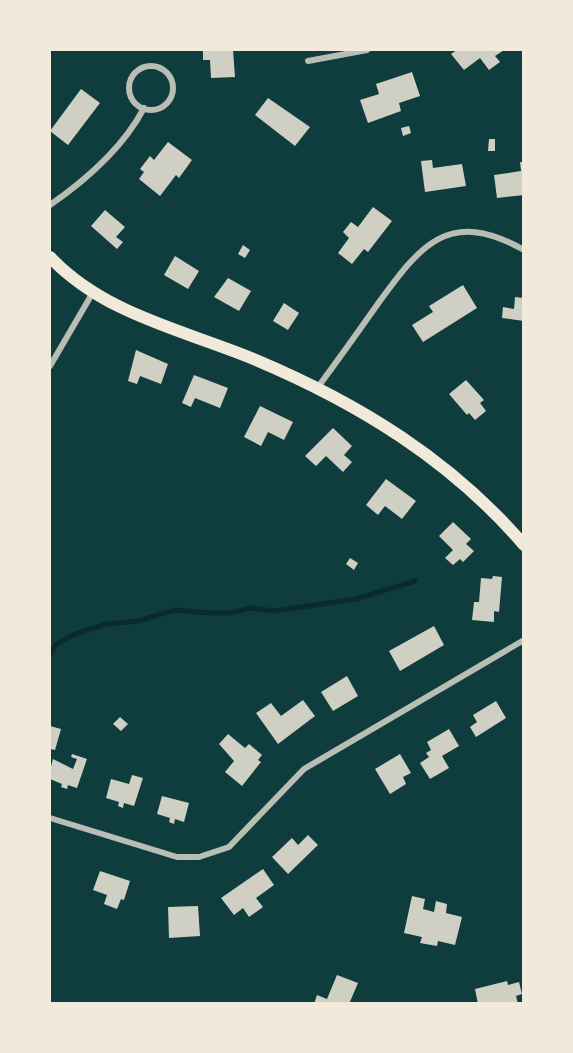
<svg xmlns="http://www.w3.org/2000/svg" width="573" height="1053" font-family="'Noto Sans',sans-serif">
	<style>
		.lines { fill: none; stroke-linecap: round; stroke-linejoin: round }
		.stream { stroke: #0a2a2b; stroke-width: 5 }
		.building { fill: #cfcfc3 }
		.minor { stroke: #b8beb3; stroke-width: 6 }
		.secondary { stroke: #f1e9da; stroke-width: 12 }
	</style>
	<rect width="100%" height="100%" fill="#0f3d3e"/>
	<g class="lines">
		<path class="stream" d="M50 654 56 644 75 634 107 624 138 621 175 610 209 613H229L252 608 274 611 356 599 415 581"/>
	</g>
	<g class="building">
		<path d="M203 50H233L235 77 211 78 210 60H203Z"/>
		<path d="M457 50H504L495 56 500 62 489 70 480 58 464 70 451 54Z"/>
		<path d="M412 72 420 96 399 103 401 111 368 123 360 100 379 94 376 84Z"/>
		<path d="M81 89 100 103 68 145 50 131Z"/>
		<path d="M268 98 310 127 295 146 255 115Z"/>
		<path d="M409 126 411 133 403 136 401 128Z"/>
		<path d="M489 139H495V151H488Z"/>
		<path d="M168 142 192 160 179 178 176 175 160 196 139 179 144 172 140 169 150 156 154 160Z"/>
		<path d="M432 160 433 168 462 164 466 186 425 192 421 161Z"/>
		<path d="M520 162H524V195L497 198 494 175 521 171Z"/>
		<path d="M373 207 392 221 368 252 364 249 352 264 338 253 349 238 343 232 351 222 358 227Z"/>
		<path d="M105 210 125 227 116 237 123 242 117 249 91 226Z"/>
		<path d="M243 245 250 250 245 258 238 254Z"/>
		<path d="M175 256 199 271 188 289 164 275Z"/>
		<path d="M228 278 251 291 239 311 214 297Z"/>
		<path d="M463 285 477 308 423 342 412 325 433 312 429 306Z"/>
		<path d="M515 297 524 298V321L502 318 503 307 514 309Z"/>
		<path d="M284 303 299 313 288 330 273 321Z"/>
		<path d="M136 350 168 364 161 384 140 376 137 384 128 381Z"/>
		<path d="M194 375 228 388 220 408 195 398 191 407 182 403Z"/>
		<path d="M466 380 484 400 480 403 486 411 475 420 469 413 467 415 449 394Z"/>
		<path d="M260 406 293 422 284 440 268 432 261 446 244 437Z"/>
		<path d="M333 428 352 446 344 455 352 462 343 472 326 456 316 466 305 456Z"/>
		<path d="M386 479 416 501 402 519 385 506 378 515 366 505Z"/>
		<path d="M453 522 471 539 466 544 474 551 463 562 460 559 453 565 445 558 453 550 439 536Z"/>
		<path d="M350 558 358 563 354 570 346 564Z"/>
		<path d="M493 576 502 577 499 612 494 611V622L472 620 474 602H479L481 578 492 579Z"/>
		<path d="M434 626 444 645 400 671 389 651Z"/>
		<path d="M347 676 358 696 333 711 321 692Z"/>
		<path d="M303 700 315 716 278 744 256 713 271 703 281 716Z"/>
		<path d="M496 701 506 718 476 737 470 727 477 722 473 715Z"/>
		<path d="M120 717 128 724 121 731 113 724Z"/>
		<path d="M50 726 61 729 55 750 50 749Z"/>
		<path d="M449 729 459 746 442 756 449 768 430 779 420 763 429 757 426 753 431 750 427 742Z"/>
		<path d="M228 734 245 748 249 744 262 755 258 760 261 762 242 786 225 772 234 761 219 744Z"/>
		<path d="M72 754 87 759 77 788 68 785 67 789 61 787 62 784 50 779V770L53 759 73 769 77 759 71 757Z"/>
		<path d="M400 754 411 773 403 777 406 784 390 794 375 769Z"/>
		<path d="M132 775 143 778 134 806 124 803 123 808 118 806 119 802 106 798 111 779 129 784Z"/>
		<path d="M162 796 189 803 184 822 175 819 174 824 169 822 170 818 157 814Z"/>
		<path d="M308 835 318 845 288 874 272 857 292 838 298 845Z"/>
		<path d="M263 869 274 885 256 898 263 907 249 917 243 908 234 915 221 898Z"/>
		<path d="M100 871 130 881 124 900 121 899 117 909 104 904 107 895 93 890Z"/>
		<path d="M412 896 425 899 423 909 434 912 436 901 447 904 446 913 462 917 455 945 438 941 437 946 420 943 422 937 404 933Z"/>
		<path d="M198 906 200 936 169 938 168 907Z"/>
		<path d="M337 975 358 983 349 1004H314L317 995 327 999Z"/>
		<path d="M507 981 508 985 519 982 522 994 516 996 518 1004H478L475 989Z"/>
	</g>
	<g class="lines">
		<g class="minor">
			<path d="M308 61 367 50"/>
			<circle cx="151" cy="88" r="22"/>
			<path d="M50 205C86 180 123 148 144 108"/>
			<path d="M50 366 92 294"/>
			<path d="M318 387C338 360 358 332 377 305 420 246 448 207 524 250"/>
			<path d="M50 818 177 857H199L229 847 304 769 524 640"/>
		</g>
		<path class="secondary" d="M50 257C105 315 184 330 256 360 358 403 451 460 524 545"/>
	</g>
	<rect width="573" height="1053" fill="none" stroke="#f1e9da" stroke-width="102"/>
</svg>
